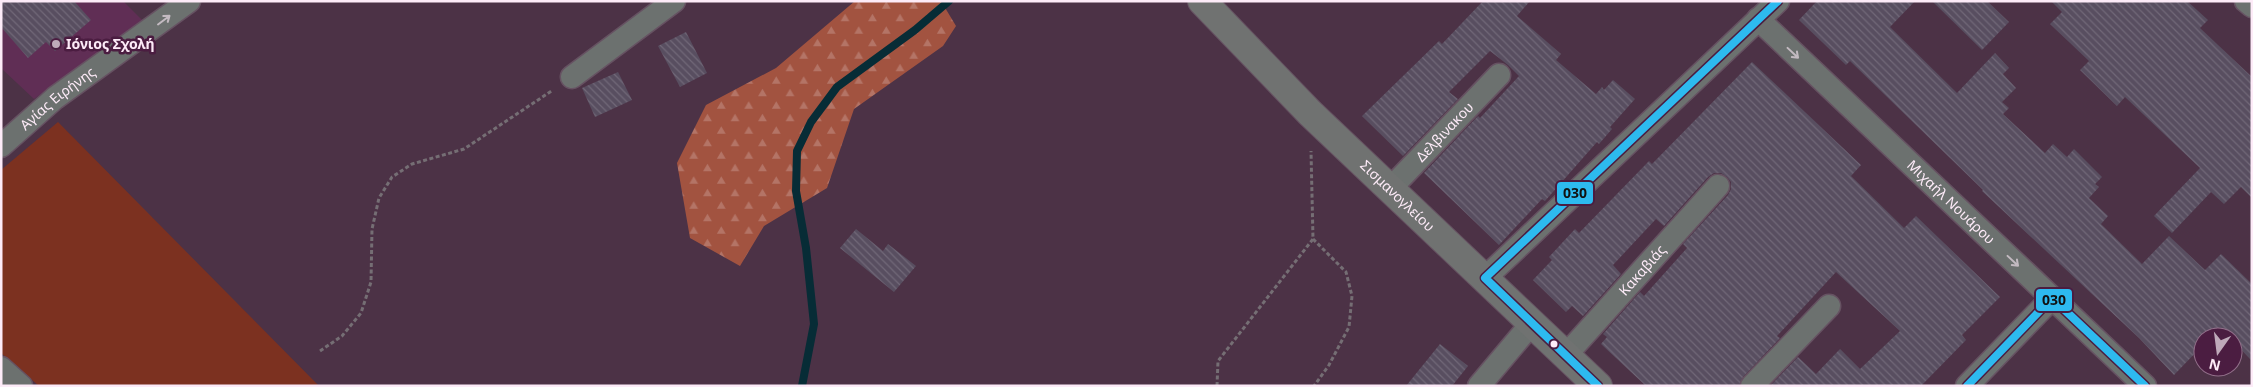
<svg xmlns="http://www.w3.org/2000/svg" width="2253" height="387" font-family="'Noto Sans',sans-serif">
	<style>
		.built { fill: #602e55 }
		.grass { fill: #7c3120 }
		.forest { fill: url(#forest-firs) }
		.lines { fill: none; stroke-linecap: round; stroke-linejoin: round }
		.stream { stroke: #072c36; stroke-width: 8 }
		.building { fill: url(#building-back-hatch) }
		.street-casing { stroke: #665262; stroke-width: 25 }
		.secondary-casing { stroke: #665262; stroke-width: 30 }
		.path { stroke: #756e74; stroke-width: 3; stroke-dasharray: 4 2.5; stroke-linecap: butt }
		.street { stroke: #6c716f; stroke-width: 22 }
		.secondary { stroke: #707271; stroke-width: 28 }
		.bus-1-casing { stroke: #4b1d41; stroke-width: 11 }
		.bus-1 { stroke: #2dbaef; stroke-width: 8 }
		.oneway { stroke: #c3bac1 }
		.poi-dot { fill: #bfaaba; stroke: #4b1d41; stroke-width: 2 }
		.bus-dot { fill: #fdebf8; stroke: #4b1d41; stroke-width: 2 }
		.labels { text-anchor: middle; stroke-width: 5; stroke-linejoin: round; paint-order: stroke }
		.poi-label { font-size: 14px; font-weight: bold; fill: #fdebf8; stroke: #4b1d41; text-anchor: start }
		.street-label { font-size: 14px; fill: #fdebf8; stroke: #4b1d41 }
		.line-badge { stroke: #4b1d41; stroke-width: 2 }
		.pale-badge-label { font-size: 14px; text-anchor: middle; font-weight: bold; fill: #111 }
	</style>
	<defs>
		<pattern id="forest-firs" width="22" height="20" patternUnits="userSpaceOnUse" patternTransform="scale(1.25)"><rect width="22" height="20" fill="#a25340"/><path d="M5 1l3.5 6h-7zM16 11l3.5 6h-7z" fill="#b47466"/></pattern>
		<pattern id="building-back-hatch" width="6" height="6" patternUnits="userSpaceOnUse" patternTransform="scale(1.25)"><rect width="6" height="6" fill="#584e60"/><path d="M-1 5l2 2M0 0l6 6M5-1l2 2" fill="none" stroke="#716878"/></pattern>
	</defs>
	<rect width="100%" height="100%" fill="#4c3246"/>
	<path class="built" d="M1 1H123L143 21 34 99 1 68Z"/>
	<path class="grass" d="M58 122 319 386H39L1 353V170Z"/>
	<path class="forest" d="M855 1H941L956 26 943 46 854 109 827 188 764 226 740 266 690 238 677 163 706 105 776 68Z"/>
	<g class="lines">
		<path class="stream" d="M802 386 814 324 806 248 796 191 797 151 811 122 837 87 915 30 949 1"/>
	</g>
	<g class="building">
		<path d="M1 1H74L91 20 55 51 46 42 28 58 1 27Z"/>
		<path d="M1483 1H1530L1517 16 1561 54 1556 60 1596 94 1602 87 1604 90 1613 80 1635 99 1610 127 1612 129 1599 144 1597 142 1545 201 1542 199 1499 245 1424 173 1478 116 1480 118 1519 76 1508 65 1490 51 1449 92 1458 99 1403 156 1362 116 1439 41 1442 44Z"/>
		<path d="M1817 1H1915L1890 27 1957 93 1995 53 2009 68 2003 74 2016 88 2002 102 2009 108 2003 114 2045 153 2053 144 2067 157 2074 149 2102 177 2095 184 2099 187 2089 198 2108 216 2101 224 2142 264 2169 236 2205 270 2221 254 2252 284V361L2233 341V337H2229L2220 328 2211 337H2203V345L2174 375 2139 338 1982 191 1983 190 1850 61 1846 65 1799 20Z"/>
		<path d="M1932 1H1987L2009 22 1982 50Z"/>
		<path d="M2051 1H2187L2208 20 2200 28 2252 77V198L2241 187 2224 204 2211 192 2172 233 2154 216 2200 168 2125 97 2117 106 2080 70 2089 61 2050 24 2062 12Z"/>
		<path d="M686 32 707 73 680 87 658 46Z"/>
		<path d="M1752 62 1861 165 1851 176 1904 228 1916 216 2000 297 1962 335 1966 340 1921 386H1770L1798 357 1816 374 1840 349 1860 369 1900 331 1836 272 1777 336 1780 338 1743 377 1739 386H1646L1601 344 1607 337 1603 334 1640 292 1644 296 1687 248 1683 244 1728 195 1731 189V182L1727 177 1721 173H1714L1708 177 1664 226 1656 219 1613 265 1621 274 1583 316 1572 306 1566 312 1533 280 1552 260 1549 257 1575 229 1579 233 1649 161 1652 164Z"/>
		<path d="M618 72 632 100 595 117 582 88Z"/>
		<path d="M856 229 883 251 888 244 916 266 894 292 840 248Z"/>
		<path d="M1440 344 1468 366 1452 386H1406Z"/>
	</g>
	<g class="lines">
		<g class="street-casing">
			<g id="street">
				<path d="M2246 1 2252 6"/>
				<path id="s1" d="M1758 19 2145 386"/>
				<path d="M572 77 674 1"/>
				<path id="s2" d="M1 146 55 98 189 1"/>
				<path id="s3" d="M1390 189 1499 75"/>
				<path d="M1485 278 1778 1"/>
				<path id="s4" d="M1566 355 1718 186"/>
				<path d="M1 368 21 386"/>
				<path d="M1479 386 1532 323"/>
				<path d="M1752 386 1829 306"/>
				<path d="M1967 386 2052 298"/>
			</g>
		</g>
		<g class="secondary-casing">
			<g id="secondary">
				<path id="s5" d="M1202 1 1310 113 1598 386"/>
			</g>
		</g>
		<g class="path">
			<path d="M1313 239 1346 272 1352 296 1349 327 1329 365 1314 386"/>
			<path d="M320 351 342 336 361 313 371 282 372 229 379 198 392 177 412 164 464 149 553 90"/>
			<path d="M1217 386 1218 361 1313 239 1311 151"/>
		</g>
		<use href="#street" class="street"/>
		<use href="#secondary" class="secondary"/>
		<g class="bus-1-casing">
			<g id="bus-1">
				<path d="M1598 386 1485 278 1778 1"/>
				<path d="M1967 386 2052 298 2145 386"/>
			</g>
		</g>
		<use href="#bus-1" class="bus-1"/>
	</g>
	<defs><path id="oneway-shaft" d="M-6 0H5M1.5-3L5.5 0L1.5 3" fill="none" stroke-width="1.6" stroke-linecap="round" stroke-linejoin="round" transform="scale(1.25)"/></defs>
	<g class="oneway">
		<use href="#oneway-shaft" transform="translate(164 20) rotate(-37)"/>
		<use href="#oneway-shaft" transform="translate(1793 53) rotate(43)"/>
		<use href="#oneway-shaft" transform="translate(2013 261) rotate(43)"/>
	</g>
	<circle class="poi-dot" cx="56" cy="44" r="5"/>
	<circle class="bus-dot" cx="1554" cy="344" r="4.5"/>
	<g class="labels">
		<g class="poi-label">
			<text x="66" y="49">Ιόνιος Σχολή</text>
		</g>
		<g class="street-label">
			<text dy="5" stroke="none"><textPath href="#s2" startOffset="74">Αγίας Ειρήνης</textPath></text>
			<text dy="5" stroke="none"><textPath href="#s3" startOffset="79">Δελβινακου</textPath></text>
			<text dy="5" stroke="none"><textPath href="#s5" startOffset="276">Σισμανογλείου</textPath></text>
			<text dy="5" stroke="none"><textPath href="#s1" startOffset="266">Μιχαήλ Νουάρου</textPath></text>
			<text dy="5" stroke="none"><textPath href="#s4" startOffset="114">Κακαβιάς</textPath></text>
		</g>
	</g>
	<g class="line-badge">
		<rect x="1556" y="181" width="38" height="24" rx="5" fill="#2dbaef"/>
		<rect x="2035" y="288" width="38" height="24" rx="5" fill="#2dbaef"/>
	</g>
	<g class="pale-badge-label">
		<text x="1575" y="198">030</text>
		<text x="2054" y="305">030</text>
	</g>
	<rect width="2253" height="387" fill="none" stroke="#fdebf8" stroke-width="5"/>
	<g transform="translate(2218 352) rotate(194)"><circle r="24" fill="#4b1d41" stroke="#926f8a"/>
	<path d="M0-4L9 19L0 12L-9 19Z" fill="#bfaaba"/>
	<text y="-8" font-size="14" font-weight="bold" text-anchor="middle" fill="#fdebf8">N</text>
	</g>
</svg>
